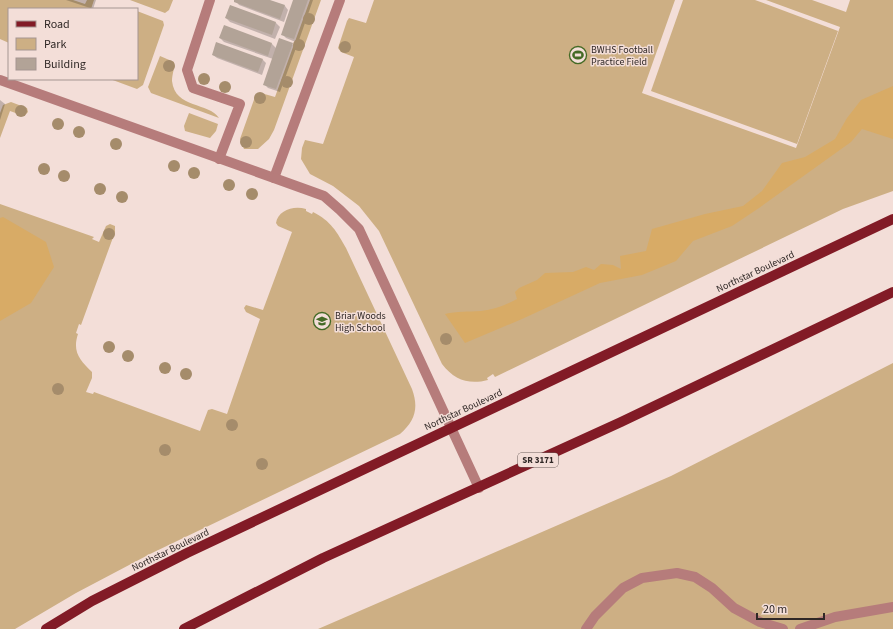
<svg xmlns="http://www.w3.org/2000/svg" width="893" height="629" font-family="'Source Sans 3',sans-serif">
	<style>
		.green { fill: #cdaf84 }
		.forest { fill: #d8ab66 }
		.shadow { fill: #0003 }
		.building { fill: #b2a397 }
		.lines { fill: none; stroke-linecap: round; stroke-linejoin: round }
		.minor { stroke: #b67c7b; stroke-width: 10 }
		.major { stroke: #821b26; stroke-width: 10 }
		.tree { fill: #a58c6b }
		.labels { text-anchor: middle; stroke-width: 3; stroke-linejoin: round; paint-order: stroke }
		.shield { fill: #f3ded8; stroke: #6a5f5b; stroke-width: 1 }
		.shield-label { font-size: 9px; font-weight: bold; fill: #302826 }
		.poi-label { font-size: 10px; fill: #302826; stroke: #f3ded8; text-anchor: start }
		.street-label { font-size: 10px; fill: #302826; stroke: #f3ded8 }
	</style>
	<rect width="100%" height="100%" fill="#f3ded8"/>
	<g class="green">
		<path d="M0 0H73L85 4 87 0H94L91 9H9V43L0 39Z"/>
		<path d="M130 0H173L169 10 165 13Z"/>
		<path d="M310 0H321L274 130 269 139 258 149H244L240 139 256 94 261 93 275 97Z"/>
		<path d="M374 0H675L642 93 796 148 840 27 766 0H812L846 12 850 0H893V191L843 209 495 377 493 374 487 378 488 380C469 385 454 380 442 364L379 231 359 206 333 186 310 174 301 159 302 148 305 140 323 144 354 57 341 52 338 48 347 21 349 18 366 23Z"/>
		<path d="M683 0H755L838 31 797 144 651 91Z"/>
		<path d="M137 11 163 21 164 25 143 85 137 89 110 79H137Z"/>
		<path d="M160 56 174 62C175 68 172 74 172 81 175 109 209 102 219 118L151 93 148 87Z"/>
		<path d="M11 102 27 108 28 112 24 116 10 111 0 138V113L3 105Z"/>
		<path d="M189 113 218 124 216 131 210 138 185 131 184 126Z"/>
		<path d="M0 204 94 237 92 239 99 242 106 226 110 224 115 226V232L81 325 79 324 76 333 78 334C72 352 80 360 92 372V378L86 392 93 394 94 392 200 431 208 410 212 409 227 414 260 319 246 312 244 308 246 305 263 310 292 232 278 226 276 223C278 210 294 205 306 209V211L312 214 313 212C331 221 337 232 346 248L412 389C419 408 415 421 400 434L150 554 76 593 15 629H0Z"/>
		<path d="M893 363V629H318L671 476Z"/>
	</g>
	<g class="forest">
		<path d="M893 86V139L862 129 851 142 759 208 732 226 693 241 676 261 642 275 600 283 522 319 465 343 445 314C457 311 468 312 481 311 494 310 506 305 517 299L515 292 519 288 537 280 545 273 573 272 586 267 594 270 601 264 613 265 621 269 620 256 646 251 652 229 705 214 743 206 762 191 782 163 805 157 835 139 847 118 861 100Z"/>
		<path d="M3 217 46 242 54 267 31 303 0 321V218Z"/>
	</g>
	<g class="shadow">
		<path d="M66 0H96L93 9Z"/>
		<path d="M235 0H267L285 6 288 10 284 22 239 5Z"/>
		<path d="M295 0H313L298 43 286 38 282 34Z"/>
		<path d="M231 6 276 23 280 27 275 39 230 22 226 18Z"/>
		<path d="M220 38 272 44 277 49 292 44 296 48 280 92 268 88 264 84 273 59 224 42Z"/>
		<path d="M213 55 263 60 266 63 262 75 217 58Z"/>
		<path d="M0 100 5 104 0 120Z"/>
	</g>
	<g class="building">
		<path d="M234 0H270L285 5 280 19 234 2Z"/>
		<path d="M293 0H308L294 39 281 35Z"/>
		<path d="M230 5 276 22 272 35 225 18Z"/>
		<path d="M224 25 272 43 268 56 219 38Z"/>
		<path d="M279 38 293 43 276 89 263 85Z"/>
		<path d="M216 42 263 59 258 72 212 55Z"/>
	</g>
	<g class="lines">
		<g class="minor">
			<path d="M210 0 187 70 193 88 240 104 219 159"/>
			<path d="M0 80 274 178 340 0"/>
			<path d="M274 178 324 196 340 210 359 229 479 488"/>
			<path d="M586 629 595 616 623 588 642 578 677 573 695 577 712 588 734 608 760 622 783 629"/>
			<path d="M800 629 835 617 893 607"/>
		</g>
		<g class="major">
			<path d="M46 629 92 601 187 553 893 219"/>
			<path d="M184 629 323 558 621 422 893 292"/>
		</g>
	</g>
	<g class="tree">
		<circle cx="309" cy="19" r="6"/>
		<circle cx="299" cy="45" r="6"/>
		<circle cx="345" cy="47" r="6"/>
		<circle cx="169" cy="66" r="6"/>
		<circle cx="204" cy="79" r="6"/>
		<circle cx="287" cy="82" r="6"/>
		<circle cx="225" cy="87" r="6"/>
		<circle cx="260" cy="98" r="6"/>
		<circle cx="21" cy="111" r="6"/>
		<circle cx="58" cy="124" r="6"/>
		<circle cx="79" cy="132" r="6"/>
		<circle cx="246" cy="142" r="6"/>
		<circle cx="116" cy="144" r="6"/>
		<circle cx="174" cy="166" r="6"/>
		<circle cx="44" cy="169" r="6"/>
		<circle cx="194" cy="173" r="6"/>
		<circle cx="64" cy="176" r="6"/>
		<circle cx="229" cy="185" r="6"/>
		<circle cx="100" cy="189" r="6"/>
		<circle cx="252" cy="194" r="6"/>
		<circle cx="122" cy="197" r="6"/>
		<circle cx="109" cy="234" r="6"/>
		<circle cx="446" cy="339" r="6"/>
		<circle cx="109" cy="347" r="6"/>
		<circle cx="128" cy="356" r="6"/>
		<circle cx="165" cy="368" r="6"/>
		<circle cx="186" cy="374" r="6"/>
		<circle cx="58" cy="389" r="6"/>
		<circle cx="232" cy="425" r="6"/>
		<circle cx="165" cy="450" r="6"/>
		<circle cx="262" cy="464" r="6"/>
	</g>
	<defs>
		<g id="stadium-ring" transform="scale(0.9)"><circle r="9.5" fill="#f3ded8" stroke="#446a25" stroke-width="1.5"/><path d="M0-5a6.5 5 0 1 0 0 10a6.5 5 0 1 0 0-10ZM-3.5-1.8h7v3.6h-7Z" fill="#446a25"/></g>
		<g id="school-ring" transform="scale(0.9)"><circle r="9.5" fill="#f3ded8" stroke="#446a25" stroke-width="1.5"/><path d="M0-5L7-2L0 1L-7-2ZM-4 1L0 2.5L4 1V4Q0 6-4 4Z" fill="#446a25"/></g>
	</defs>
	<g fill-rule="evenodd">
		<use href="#stadium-ring" x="578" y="55"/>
		<use href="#school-ring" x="322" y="321"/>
	</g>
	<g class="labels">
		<rect class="shield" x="518" y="453" width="40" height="14" rx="3"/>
		<g class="shield-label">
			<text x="538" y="463">SR 3171</text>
		</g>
		<g class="poi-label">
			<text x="591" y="53">BWHS Football<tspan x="591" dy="12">Practice Field</tspan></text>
			<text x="335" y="319">Briar Woods<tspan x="335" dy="12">High School</tspan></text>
		</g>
		<g class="street-label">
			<text transform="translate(755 271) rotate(-25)" y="4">Northstar Boulevard</text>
			<text transform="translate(463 409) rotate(-25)" y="4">Northstar Boulevard</text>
			<text transform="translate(170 549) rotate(-26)" y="4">Northstar Boulevard</text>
		</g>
	</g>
	<rect x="8" y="8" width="130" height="72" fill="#f3ded8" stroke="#a59591"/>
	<rect x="16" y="21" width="20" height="6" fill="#821b26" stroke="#a59591"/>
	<text x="44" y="28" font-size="12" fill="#302826">Road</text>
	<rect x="16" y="38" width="20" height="12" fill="#cdaf84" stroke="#a59591"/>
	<text x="44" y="48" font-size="12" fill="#302826">Park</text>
	<rect x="16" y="58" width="20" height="12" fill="#b2a397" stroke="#a59591"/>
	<text x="44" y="68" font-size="12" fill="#302826">Building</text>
	<path d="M757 613v6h67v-6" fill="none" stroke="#302826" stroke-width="2"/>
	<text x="763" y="613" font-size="12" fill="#302826" stroke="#f3ded8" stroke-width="3" paint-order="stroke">20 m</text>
</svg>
